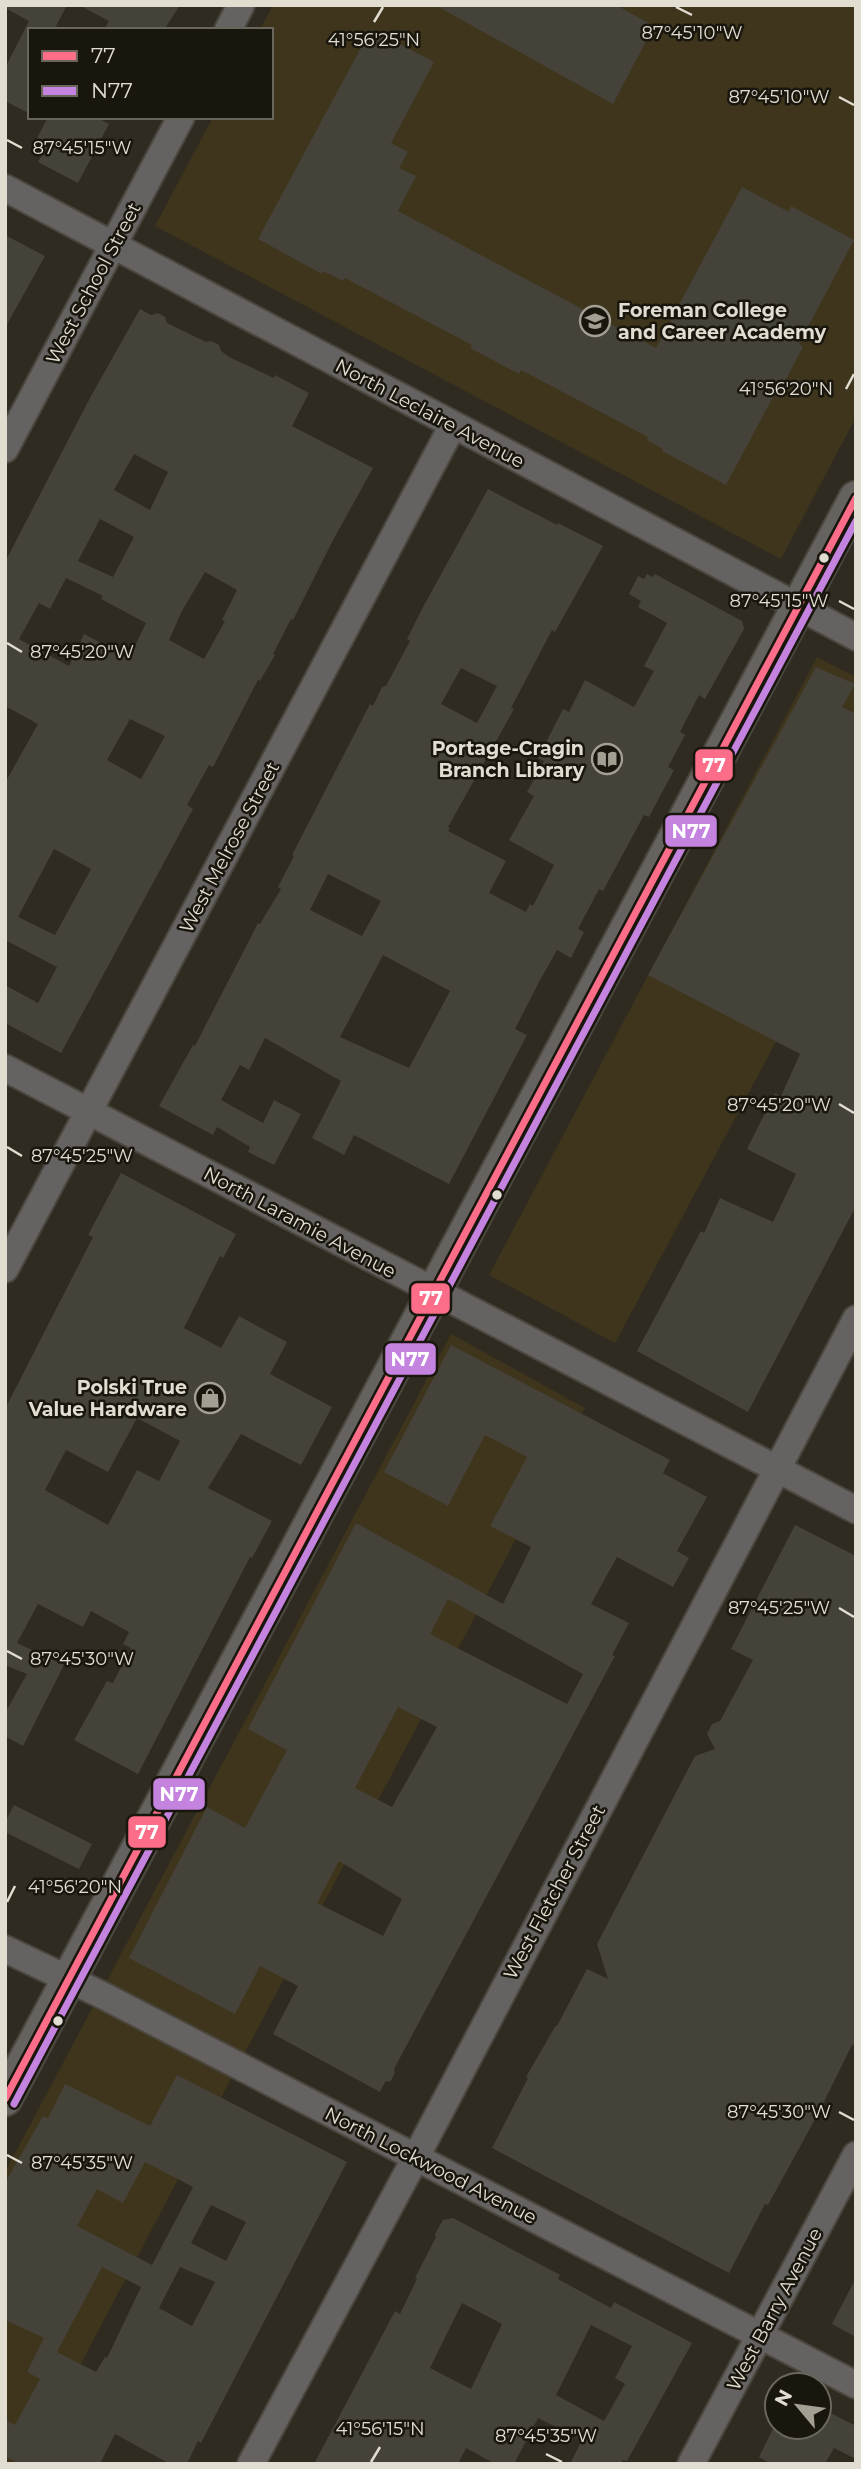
<svg xmlns="http://www.w3.org/2000/svg" width="861" height="2469" font-family="Montserrat,sans-serif">
	<style>
		.built { fill: #3e351c }
		.building { fill: #454239; fill-rule: evenodd }
		.lines { fill: none; stroke-linecap: round; stroke-linejoin: round }
		.minor-casing { stroke: #4a473e; stroke-width: 30 }
		.major-casing { stroke: #4a473e; stroke-width: 37 }
		.minor { stroke: #656261; stroke-width: 26 }
		.major { stroke: #656260; stroke-width: 33 }
		.bus-1-casing { stroke: #19160e; stroke-width: 12 }
		.bus-2-casing { stroke: #19160e; stroke-width: 12 }
		.bus-1 { stroke: #fb6d88; stroke-width: 7 }
		.bus-2 { stroke: #c483df; stroke-width: 7 }
		.ticks { fill: none; stroke: #e1ddd1; stroke-width: 2.5 }
		.bus-dot { fill: #e1ddd1; stroke: #19160e; stroke-width: 2.5 }
		.labels { text-anchor: middle; stroke-width: 5; stroke-linejoin: round; paint-order: stroke }
		.street-label { font-size: 19px; fill: #e1ddd1; stroke: #19160e }
		.poi-label { font-size: 19px; font-weight: bold; fill: #e1ddd1; stroke: #19160e; text-anchor: end }
		.ticks-label { font-size: 18px; text-anchor: middle; fill: #e1ddd1; stroke: #19160e; stroke-width: 5; stroke-linejoin: round; paint-order: stroke }
		.line-badge { stroke: #19160e; stroke-width: 2.5 }
		.badge-label { font-size: 19px; text-anchor: middle; font-weight: bold; fill: #fff }
	</style>
	<rect width="100%" height="100%" fill="#2f2b20"/>
	<g class="built">
		<path d="M273 5H856V417L781 559 155 226 213 117H271V30H260Z"/>
		<path d="M817 657 856 677V892L615 1343 489 1275Z"/>
		<path d="M451 1334 585 1408 28 2464H5V2172Z"/>
	</g>
	<g class="building">
		<path d="M5 5H67L54 30H30V114L5 101V68L29 21 5 8Z"/>
		<path d="M79 5H180L164 30H104L109 21Z"/>
		<path d="M435 5H616L654 26 613 104Z"/>
		<path d="M371 29 434 62 391 143 408 152 399 168 416 176 398 211 656 348 742 187 789 212 791 206 854 240 799 344 803 347 785 381 782 380 726 485 662 451 663 449 647 440 648 437 521 370 519 374 470 348 472 345 345 278 343 281 323 271 322 274 258 239Z"/>
		<path d="M48 117H96L109 124 78 183 38 162 41 156 31 150Z"/>
		<path d="M5 235 45 256 5 328Z"/>
		<path d="M140 309 151 315 158 313 165 317 167 323 206 342 211 341 219 345 221 351 229 357 274 378 275 375 309 393 292 426 373 468 332 542 293 620 291 619 273 654 275 655 260 681 258 680 213 767 209 765 187 805 193 809 61 1053 5 1023V985L38 1003 57 967 5 940V783L38 724 5 706V562L91 396ZM134 454 168 472 150 510 114 490ZM100 519 134 537 113 577 78 561ZM205 572 237 590 222 620 225 621 204 659 169 640 182 611ZM66 578 103 596 101 599 146 623 129 658 84 634 69 666 19 639 39 603 50 609ZM130 719 165 736 141 779 107 760ZM54 849 91 869 55 935 18 917Z"/>
		<path d="M488 489 557 525 558 523 603 546 555 632 552 630 511 708 514 709 448 827 450 828 448 831 506 861 489 893 526 912 530 904 533 906 554 865 509 840 534 796 527 792 544 761 538 758 563 709 569 712 585 680 634 707 654 671 644 666 667 623 638 607 641 601 629 594 638 576 644 579 647 574 653 577 655 574 742 621 744 629 705 699 699 695 680 732 685 735 668 767 674 770 649 817 644 815 603 891 599 889 578 929 584 932 571 958 557 950 539 982 515 1029 527 1035 449 1184 354 1135 344 1155 312 1138 341 1081 265 1038 249 1070 240 1065 221 1100 263 1123 274 1100 301 1114 274 1165 248 1152 250 1147 217 1127 213 1135 159 1106 193 1045 195 1046 258 923 260 924 281 889 278 887 294 856 292 855 339 764 370 704 373 706 382 687 386 686 410 641 407 639 422 609ZM461 668 497 686 477 723 441 704ZM328 874 381 901 362 936 310 910ZM383 955 450 991 409 1068 340 1037Z"/>
		<path d="M816 667 855 684 842 707 856 714V1206L748 1412 637 1351 701 1231 704 1233 720 1198 773 1222 796 1174 747 1149 775 1093 781 1096 800 1054 648 975Z"/>
		<path d="M121 1173 236 1234 223 1258 220 1256 184 1328 221 1348 239 1316 287 1342 270 1374 332 1407 301 1465 241 1434 208 1488 272 1521 252 1558 250 1557 138 1774 74 1740 107 1681 113 1683 131 1648 123 1644 129 1632 91 1611 83 1627 38 1604 17 1643 64 1665 23 1746 5 1736V1713L27 1674 5 1665V1409L93 1237 88 1235ZM137 1418 180 1441 159 1481 137 1470 108 1525 45 1490 66 1450 108 1472Z"/>
		<path d="M451 1345 670 1460 663 1473 707 1497 677 1551 689 1558 673 1587 617 1557 591 1604 629 1623 612 1655 615 1656 394 2069 395 2072 391 2081 385 2082 380 2092 273 2034 298 1986 260 1966 235 2014 129 1958 207 1807 245 1828 287 1750 248 1729 356 1523 503 1604 531 1547 490 1526 527 1457 485 1435 448 1506 384 1472ZM448 1599 583 1674 567 1704 430 1634ZM398 1707 437 1727 392 1807 355 1788ZM339 1861 402 1899 383 1936 317 1903Z"/>
		<path d="M795 1525 856 1556V2045H852L819 2112 768 2205 765 2204 729 2273 492 2148 528 2078 526 2077 556 2025 557 2026 587 1969 608 1979 597 1944 695 1756 715 1749 707 1734 712 1724 720 1721 753 1660 731 1649Z"/>
		<path d="M14 1805 92 1844 79 1869 5 1832V1822Z"/>
		<path d="M177 2075 347 2162 216 2414 201 2443 198 2441 187 2464H170L115 2434 100 2464H20L5 2456V2420L15 2425 40 2379 27 2372 44 2338 5 2320V2183L43 2116 48 2118 65 2084 150 2126ZM145 2162 193 2187 152 2265 77 2226 97 2189 123 2203ZM211 2205 246 2222 226 2261 191 2243ZM102 2267 141 2287 107 2358 105 2357 96 2372 57 2352ZM180 2267 215 2282 192 2326 159 2308Z"/>
		<path d="M453 2218 560 2275 558 2279 611 2308 614 2302 692 2343 627 2461 623 2460 620 2464H570L582 2440 538 2418 514 2464H495L466 2448 458 2464H314L395 2311 400 2314 417 2279 415 2278 436 2237 435 2234 443 2220ZM462 2303 502 2324 471 2389 430 2368ZM591 2325 632 2346 615 2378 625 2384 604 2421 556 2395Z"/>
		<path d="M856 2278V2337L832 2324Z"/>
		<path d="M819 2407 856 2426V2459L834 2448 825 2464H771L759 2457 774 2427H819Z"/>
	</g>
	<g class="lines">
		<g class="minor-casing">
			<g id="minor">
				<path d="M228 30 241 5"/>
				<path d="M5 188 856 637"/>
				<path d="M5 449 181 117"/>
				<path d="M5 1068 856 1510"/>
				<path d="M5 1269 453 425"/>
				<path d="M5 1949 100 1994 856 2385"/>
				<path d="M251 2464 416 2157 856 1319"/>
				<path d="M691 2464 856 2155"/>
			</g>
		</g>
		<g class="major-casing">
			<path id="major" d="M5 2099 856 498"/>
		</g>
		<use href="#minor" class="minor"/>
		<use href="#major" class="major"/>
		<g class="bus-1-casing">
			<path id="bus-1" d="M5 2099 856 498"/>
		</g>
		<g class="bus-2-casing">
			<path id="bus-2" d="M14 2104 856 521"/>
		</g>
		<use href="#bus-1" class="bus-1"/>
		<use href="#bus-2" class="bus-2"/>
	</g>
	<path class="ticks" d="M676 7 692 15M374 22 383 7M839 97 854 105M7 140 22 148M846 389 854 374M839 601 854 609M7 643 22 652M839 1104 854 1113M7 1147 22 1156M839 1608 854 1617M7 1651 22 1659M7 1902 15 1886M839 2112 854 2120M7 2155 22 2163M546 2454 562 2462M371 2462 380 2447"/>
	<defs>
		<g id="school-ring" transform="scale(1.575)"><circle r="9.5" fill="#19160e" stroke="#a39f93" stroke-width="1.5"/><path d="M0-5L7-2L0 1L-7-2ZM-4 1L0 2.5L4 1V4Q0 6-4 4Z" fill="#a39f93"/></g>
		<g id="library-ring" transform="scale(1.575)"><circle r="9.5" fill="#19160e" stroke="#a39f93" stroke-width="1.5"/><path d="M-6-4Q-3-5.5-.7-3.5V5Q-3 3-6 4ZM6-4Q3-5.5 .7-3.5V5Q3 3 6 4Z" fill="#a39f93"/></g>
		<g id="shop-ring" transform="scale(1.575)"><circle r="9.5" fill="#19160e" stroke="#a39f93" stroke-width="1.5"/><path d="M-5-2.5h2.3a2.7 3.5 0 0 1 5.4 0H5L5.5 6h-11ZM-1.5-2.5h3a1.5 2.3 0 0 0-3 0Z" fill="#a39f93"/></g>
	</defs>
	<g fill-rule="evenodd">
		<use href="#school-ring" x="595" y="321"/>
		<use href="#library-ring" x="607" y="759"/>
		<use href="#shop-ring" x="210" y="1398"/>
	</g>
	<g class="bus-dot">
		<circle cx="824" cy="558" r="6"/>
		<circle cx="497" cy="1195" r="6"/>
		<circle cx="58" cy="2021" r="6"/>
	</g>
	<g class="labels">
		<g class="street-label">
			<text transform="translate(93 283) rotate(-62)" y="7">West School Street</text>
			<text transform="translate(430 413) rotate(28)" y="7">North Leclaire Avenue</text>
			<text transform="translate(229 847) rotate(-62)" y="7">West Melrose Street</text>
			<text transform="translate(300 1222) rotate(28)" y="7">North Laramie Avenue</text>
			<text transform="translate(554 1892) rotate(-62)" y="7">West Fletcher Street</text>
			<text transform="translate(431 2165) rotate(27)" y="7">North Lockwood Avenue</text>
			<text transform="translate(774 2309) rotate(-62)" y="7">West Barry Avenue</text>
		</g>
		<g class="poi-label">
			<text x="618" y="317" text-anchor="start">Foreman College<tspan x="618" dy="22">and Career Academy</tspan></text>
			<text x="584" y="755">Portage-Cragin<tspan x="584" dy="22">Branch Library</tspan></text>
			<text x="187" y="1394">Polski True<tspan x="187" dy="22">Value Hardware</tspan></text>
		</g>
	</g>
	<g class="ticks-label">
		<text x="692" y="39">87°45'10"W</text>
		<text x="374" y="46">41°56'25"N</text>
		<text x="779" y="103">87°45'10"W</text>
		<text x="82" y="154">87°45'15"W</text>
		<text x="786" y="395">41°56'20"N</text>
		<text x="779" y="607">87°45'15"W</text>
		<text x="82" y="658">87°45'20"W</text>
		<text x="779" y="1111">87°45'20"W</text>
		<text x="82" y="1162">87°45'25"W</text>
		<text x="779" y="1614">87°45'25"W</text>
		<text x="82" y="1665">87°45'30"W</text>
		<text x="75" y="1893">41°56'20"N</text>
		<text x="779" y="2118">87°45'30"W</text>
		<text x="82" y="2169">87°45'35"W</text>
		<text x="380" y="2435">41°56'15"N</text>
		<text x="546" y="2442">87°45'35"W</text>
	</g>
	<g class="line-badge">
		<rect x="694" y="748" width="40" height="34" rx="7" fill="#fb6d88"/>
		<rect x="664" y="814" width="54" height="34" rx="7" fill="#c483df"/>
		<rect x="410" y="1282" width="41" height="33" rx="7" fill="#fb6d88"/>
		<rect x="384" y="1342" width="53" height="34" rx="7" fill="#c483df"/>
		<rect x="152" y="1777" width="54" height="34" rx="7" fill="#c483df"/>
		<rect x="127" y="1815" width="40" height="34" rx="7" fill="#fb6d88"/>
	</g>
	<g class="badge-label">
		<text x="714" y="772">77</text>
		<text x="691" y="838">N77</text>
		<text x="431" y="1305">77</text>
		<text x="410" y="1366">N77</text>
		<text x="179" y="1801">N77</text>
		<text x="147" y="1839">77</text>
	</g>
	<rect width="861" height="2469" fill="none" stroke="#e1ddd1" stroke-width="14"/>
	<rect x="28" y="28" width="245" height="91" fill="#19160e" stroke="#69665c" stroke-width="2"/>
	<rect x="42" y="51" width="35" height="10" fill="#fb6d88" stroke="#69665c" stroke-width="2"/>
	<text x="91" y="63" font-size="21" fill="#e1ddd1">77</text>
	<rect x="42" y="86" width="35" height="10" fill="#c483df" stroke="#69665c" stroke-width="2"/>
	<text x="91" y="98" font-size="21" fill="#e1ddd1">N77</text>
	<g transform="translate(798 2406) rotate(299)"><circle r="33" fill="#19160e" stroke="#69665c" stroke-width="2"/>
	<path d="M0-5L12 26L0 18L-12 26Z" fill="#a39f93"/>
	<text y="-10" font-size="19" font-weight="bold" text-anchor="middle" fill="#e1ddd1">N</text>
	</g>
</svg>
